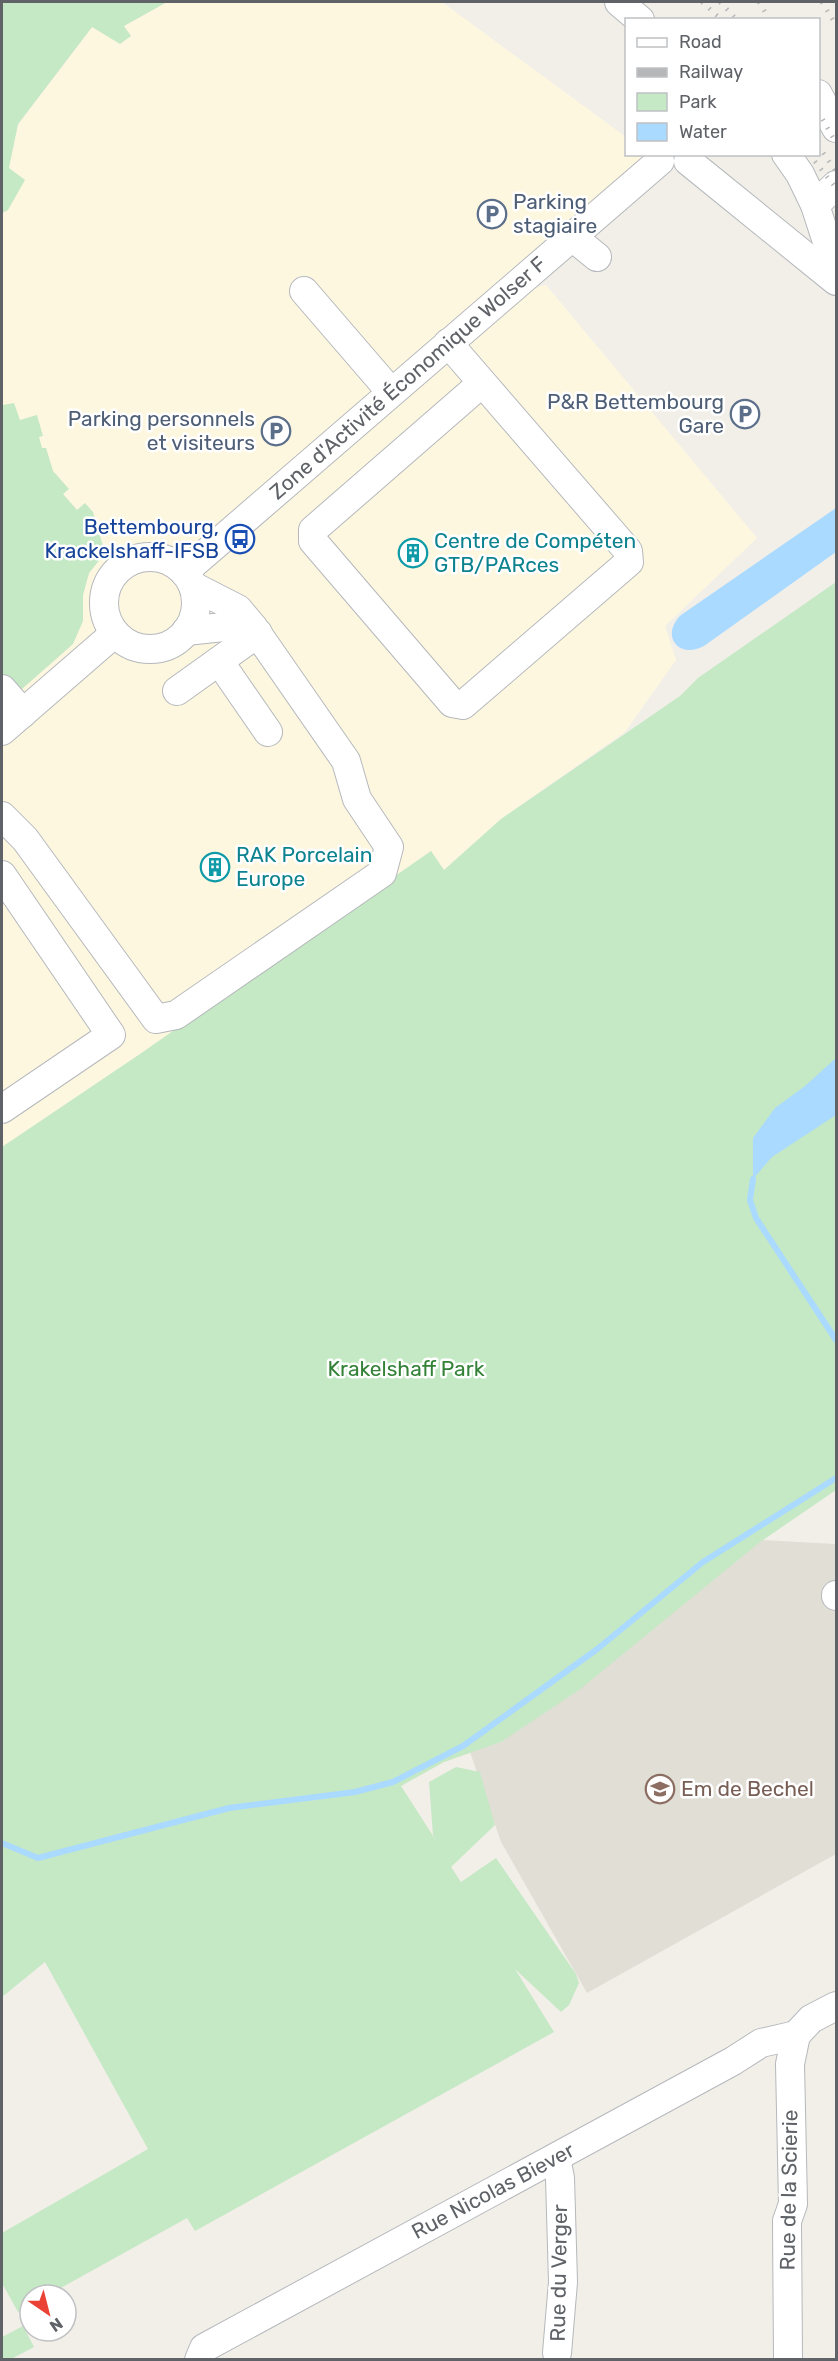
<svg xmlns="http://www.w3.org/2000/svg" width="838" height="2361" font-family="Rubik,sans-serif">
	<style>
		.commercial { fill: #fef7e0 }
		.education { fill: #e1ded6 }
		.green { fill: #c5e8c5 }
		.water { fill: #aadaff }
		.lines { fill: none; stroke-linecap: round; stroke-linejoin: round }
		.stream { stroke: #aadaff; stroke-width: 6 }
		.minor-casing { stroke: #b5b8bc; stroke-width: 30 }
		.minor { stroke: #fff; stroke-width: 28 }
		.rail { stroke: #b6b7b8; stroke-width: 4.5; stroke-dasharray: 1.5 8; stroke-linecap: butt }
		.labels { text-anchor: middle; stroke-width: 5; stroke-linejoin: round; paint-order: stroke }
		.service-label { font-size: 21px; fill: #4e5e75; stroke: #fff; text-anchor: end }
		.street-label { font-size: 21px; fill: #5f6368; stroke: #fff }
		.transit-label { font-size: 21px; fill: #164399; stroke: #fff; text-anchor: end }
		.culture-label { font-size: 21px; fill: #0d838f; stroke: #fff; text-anchor: start }
		.park-label { font-size: 21px; fill: #348238; stroke: #fff }
		.education-label { font-size: 21px; fill: #785e54; stroke: #fff; text-anchor: start }
	</style>
	<rect width="100%" height="100%" fill="#f1efe8"/>
	<path class="commercial" d="M167 2H442L626 137V154L651 155 505 294 546 285 757 538 665 626 676 660 625 732 501 819 444 870 431 851 140 1054 2 1147V674L14 688 83 621V595L89 573 105 553 77 510 63 494 68 489 53 471 46 448 42 449 38 437 42 436 36 415 20 421 2 403V213L8 210V169L18 125 93 26H124Z"/>
	<path class="education" d="M762 1540 836 1544V1854L587 1993 501 1842 470 1752 501 1742 685 1602Z"/>
	<g class="green">
		<path d="M2 2H167L124 26 131 36 120 44 92 27 18 124 9 168 25 180 8 210 2 213Z"/>
		<path d="M14 403 20 420 37 415 43 436 39 437 42 448H46L53 471 69 489 63 494 77 510 85 503 93 512 105 553 89 573 83 595V621L73 644 22 689 14 688 2 674V404L3 405Z"/>
		<path d="M836 582V1490L760 1542 579 1690 501 1742 444 1762 401 1786 437 1842 433 1835 429 1782 456 1767 480 1772 495 1825 451 1867 461 1882 496 1858 576 1974 579 1983 569 2005 561 2012 515 1969 554 2032 195 2231 187 2218 48 2295H30V2305L18 2312 2 2283V2233L148 2149 45 1962 2 1997V1147L140 1054 431 851 444 870 501 819 680 696 698 678Z"/>
		<path d="M23 2326 34 2347 11 2359H2V2337Z"/>
	</g>
	<g class="water">
		<path d="M836 508V552L704 646C678 660 660 635 681 615Z"/>
		<path d="M836 1058V1115L772 1157 753 1179V1138L775 1108 805 1086Z"/>
	</g>
	<g class="lines">
		<g class="stream">
			<path d="M753 1179 750 1200 756 1218 836 1340"/>
			<path d="M2 1843 38 1858 229 1808 355 1792 393 1782 463 1746 596 1650 703 1562 836 1478"/>
		</g>
		<g class="minor-casing">
			<g id="minor">
				<path d="M619 2 640 20"/>
				<path d="M818 94 836 128"/>
				<path d="M786 154 800 174 815 205"/>
				<path d="M688 161 836 281"/>
				<path d="M836 185 815 205 826 239 836 249"/>
				<path d="M571 236 597 257"/>
				<path d="M304 291 391 392"/>
				<path d="M448 343 628 551 629 562 463 705 452 703 313 541V530L482 383"/>
				<circle cx="150" cy="603" r="46"/>
				<path d="M184 572 660 161"/>
				<path d="M186 631 233 626 253 627"/>
				<path d="M219 661 268 732"/>
				<path d="M2 689 23 713"/>
				<path d="M177 691 258 633"/>
				<path d="M2 731 115 633"/>
				<path d="M2 816 25 839 156 1019 176 1015 382 873 389 847 357 799 346 761 253 627 238 609 193 586"/>
				<path d="M2 875 111 1035 2 1109"/>
				<path d="M836 1595V1596"/>
				<path d="M556 2158 560 2178 563 2282 557 2353"/>
				<path d="M199 2360 204 2348 733 2061 761 2043 796 2035"/>
				<path d="M788 2360 787 2221 793 2204 790 2064 796 2035 811 2019 836 2006"/>
			</g>
		</g>
		<use href="#minor" class="minor"/>
		<g class="rail">
			<path d="M702 2 722 20"/>
			<path d="M720 2 737 20"/>
			<path d="M759 2 770 20"/>
			<path d="M822 2 836 25"/>
			<path d="M818 111 836 143"/>
			<path d="M818 145 836 172"/>
			<path d="M809 154 836 188"/>
		</g>
	</g>
	<defs>
		<g id="parking-ring" transform="scale(1.5)"><circle r="9.5" fill="#fff" stroke="#5c6f8a" stroke-width="1.5"/><path d="M-3.5-5.5H1a3.5 3.5 0 0 1 0 7H-1V5.5H-3.5ZM-1-3.4V-.6H.8a1.4 1.4 0 0 0 0-2.8Z" fill="#5c6f8a"/></g>
		<g id="bus-ring" transform="scale(1.5)"><circle r="9.5" fill="#fff" stroke="#1a4fb4" stroke-width="1.5"/><path d="M-5-6H5V4H4V6H2V4H-2V6H-4V4H-5ZM-3.5-4V0h7V-4ZM-3.5 1.2v1.5H-2V1.2ZM2 1.2v1.5H3.5V1.2Z" fill="#1a4fb4"/></g>
		<g id="building-ring" transform="scale(1.5)"><circle r="9.5" fill="#fff" stroke="#0f9aa8" stroke-width="1.5"/><path d="M-4-6H4V6H1V3H-1V6H-4ZM-2.5-4.3h1.7v1.8h-1.7ZM.8-4.3h1.7v1.8H.8ZM-2.5-1h1.7V.8h-1.7ZM.8-1h1.7V.8H.8Z" fill="#0f9aa8"/></g>
		<g id="school-ring" transform="scale(1.5)"><circle r="9.5" fill="#fff" stroke="#8d6e63" stroke-width="1.5"/><path d="M0-5L7-2L0 1L-7-2ZM-4 1L0 2.5L4 1V4Q0 6-4 4Z" fill="#8d6e63"/></g>
	</defs>
	<g fill-rule="evenodd">
		<use href="#parking-ring" x="492" y="214"/>
		<use href="#parking-ring" x="745" y="414"/>
		<use href="#parking-ring" x="276" y="431"/>
		<use href="#bus-ring" x="240" y="539"/>
		<use href="#building-ring" x="413" y="553"/>
		<use href="#building-ring" x="215" y="867"/>
		<use href="#school-ring" x="660" y="1789"/>
	</g>
	<g class="labels">
		<g class="service-label">
			<text x="513" y="209" text-anchor="start">Parking<tspan x="513" dy="24">stagiaire</tspan></text>
			<text x="724" y="409">P&amp;R Bettembourg<tspan x="724" dy="24">Gare</tspan></text>
			<text x="255" y="426">Parking personnels<tspan x="255" dy="24">et visiteurs</tspan></text>
		</g>
		<g class="street-label">
			<text transform="translate(408 378) rotate(-41)" y="7">Zone d'Activité Économique Wolser F</text>
			<text transform="translate(789 2190) rotate(-89)" y="7">Rue de la Scierie</text>
			<text transform="translate(493 2191) rotate(-28)" y="7">Rue Nicolas Biever</text>
			<text transform="translate(559 2273) rotate(-89)" y="7">Rue du Verger</text>
		</g>
		<g class="transit-label">
			<text x="219" y="534">Bettembourg,<tspan x="219" dy="24">Krackelshaff-IFSB</tspan></text>
		</g>
		<g class="culture-label">
			<text x="434" y="548">Centre de Compéten<tspan x="434" dy="24">GTB/PARces</tspan></text>
			<text x="236" y="862">RAK Porcelain<tspan x="236" dy="24">Europe</tspan></text>
		</g>
		<g class="park-label">
			<text x="406" y="1376">Krakelshaff Park</text>
		</g>
		<g class="education-label">
			<text x="681" y="1796">Em de Bechel</text>
		</g>
	</g>
	<rect width="838" height="2361" fill="none" stroke="#5f6368" stroke-width="6"/>
	<rect x="625" y="18" width="195" height="138" fill="#ffffff" stroke="#bfc1c3" stroke-width="1.5"/>
	<rect x="637" y="38" width="30" height="9" fill="#ffffff" stroke="#bfc1c3" stroke-width="1.5"/>
	<text x="679" y="48" font-size="18" fill="#5f6368">Road</text>
	<rect x="637" y="68" width="30" height="9" fill="#b6b7b8" stroke="#bfc1c3" stroke-width="1.5"/>
	<text x="679" y="78" font-size="18" fill="#5f6368">Railway</text>
	<rect x="637" y="93" width="30" height="18" fill="#c5e8c5" stroke="#bfc1c3" stroke-width="1.5"/>
	<text x="679" y="108" font-size="18" fill="#5f6368">Park</text>
	<rect x="637" y="123" width="30" height="18" fill="#aadaff" stroke="#bfc1c3" stroke-width="1.5"/>
	<text x="679" y="138" font-size="18" fill="#5f6368">Water</text>
	<g transform="translate(48 2313) rotate(145)"><circle r="28" fill="#ffffff" stroke="#bfc1c3" stroke-width="1.5"/>
	<path d="M0-4.5L10 22L0 15L-10 22Z" fill="#ea4335"/>
	<text y="-9" font-size="16" font-weight="bold" text-anchor="middle" fill="#5f6368">N</text>
	</g>
</svg>
